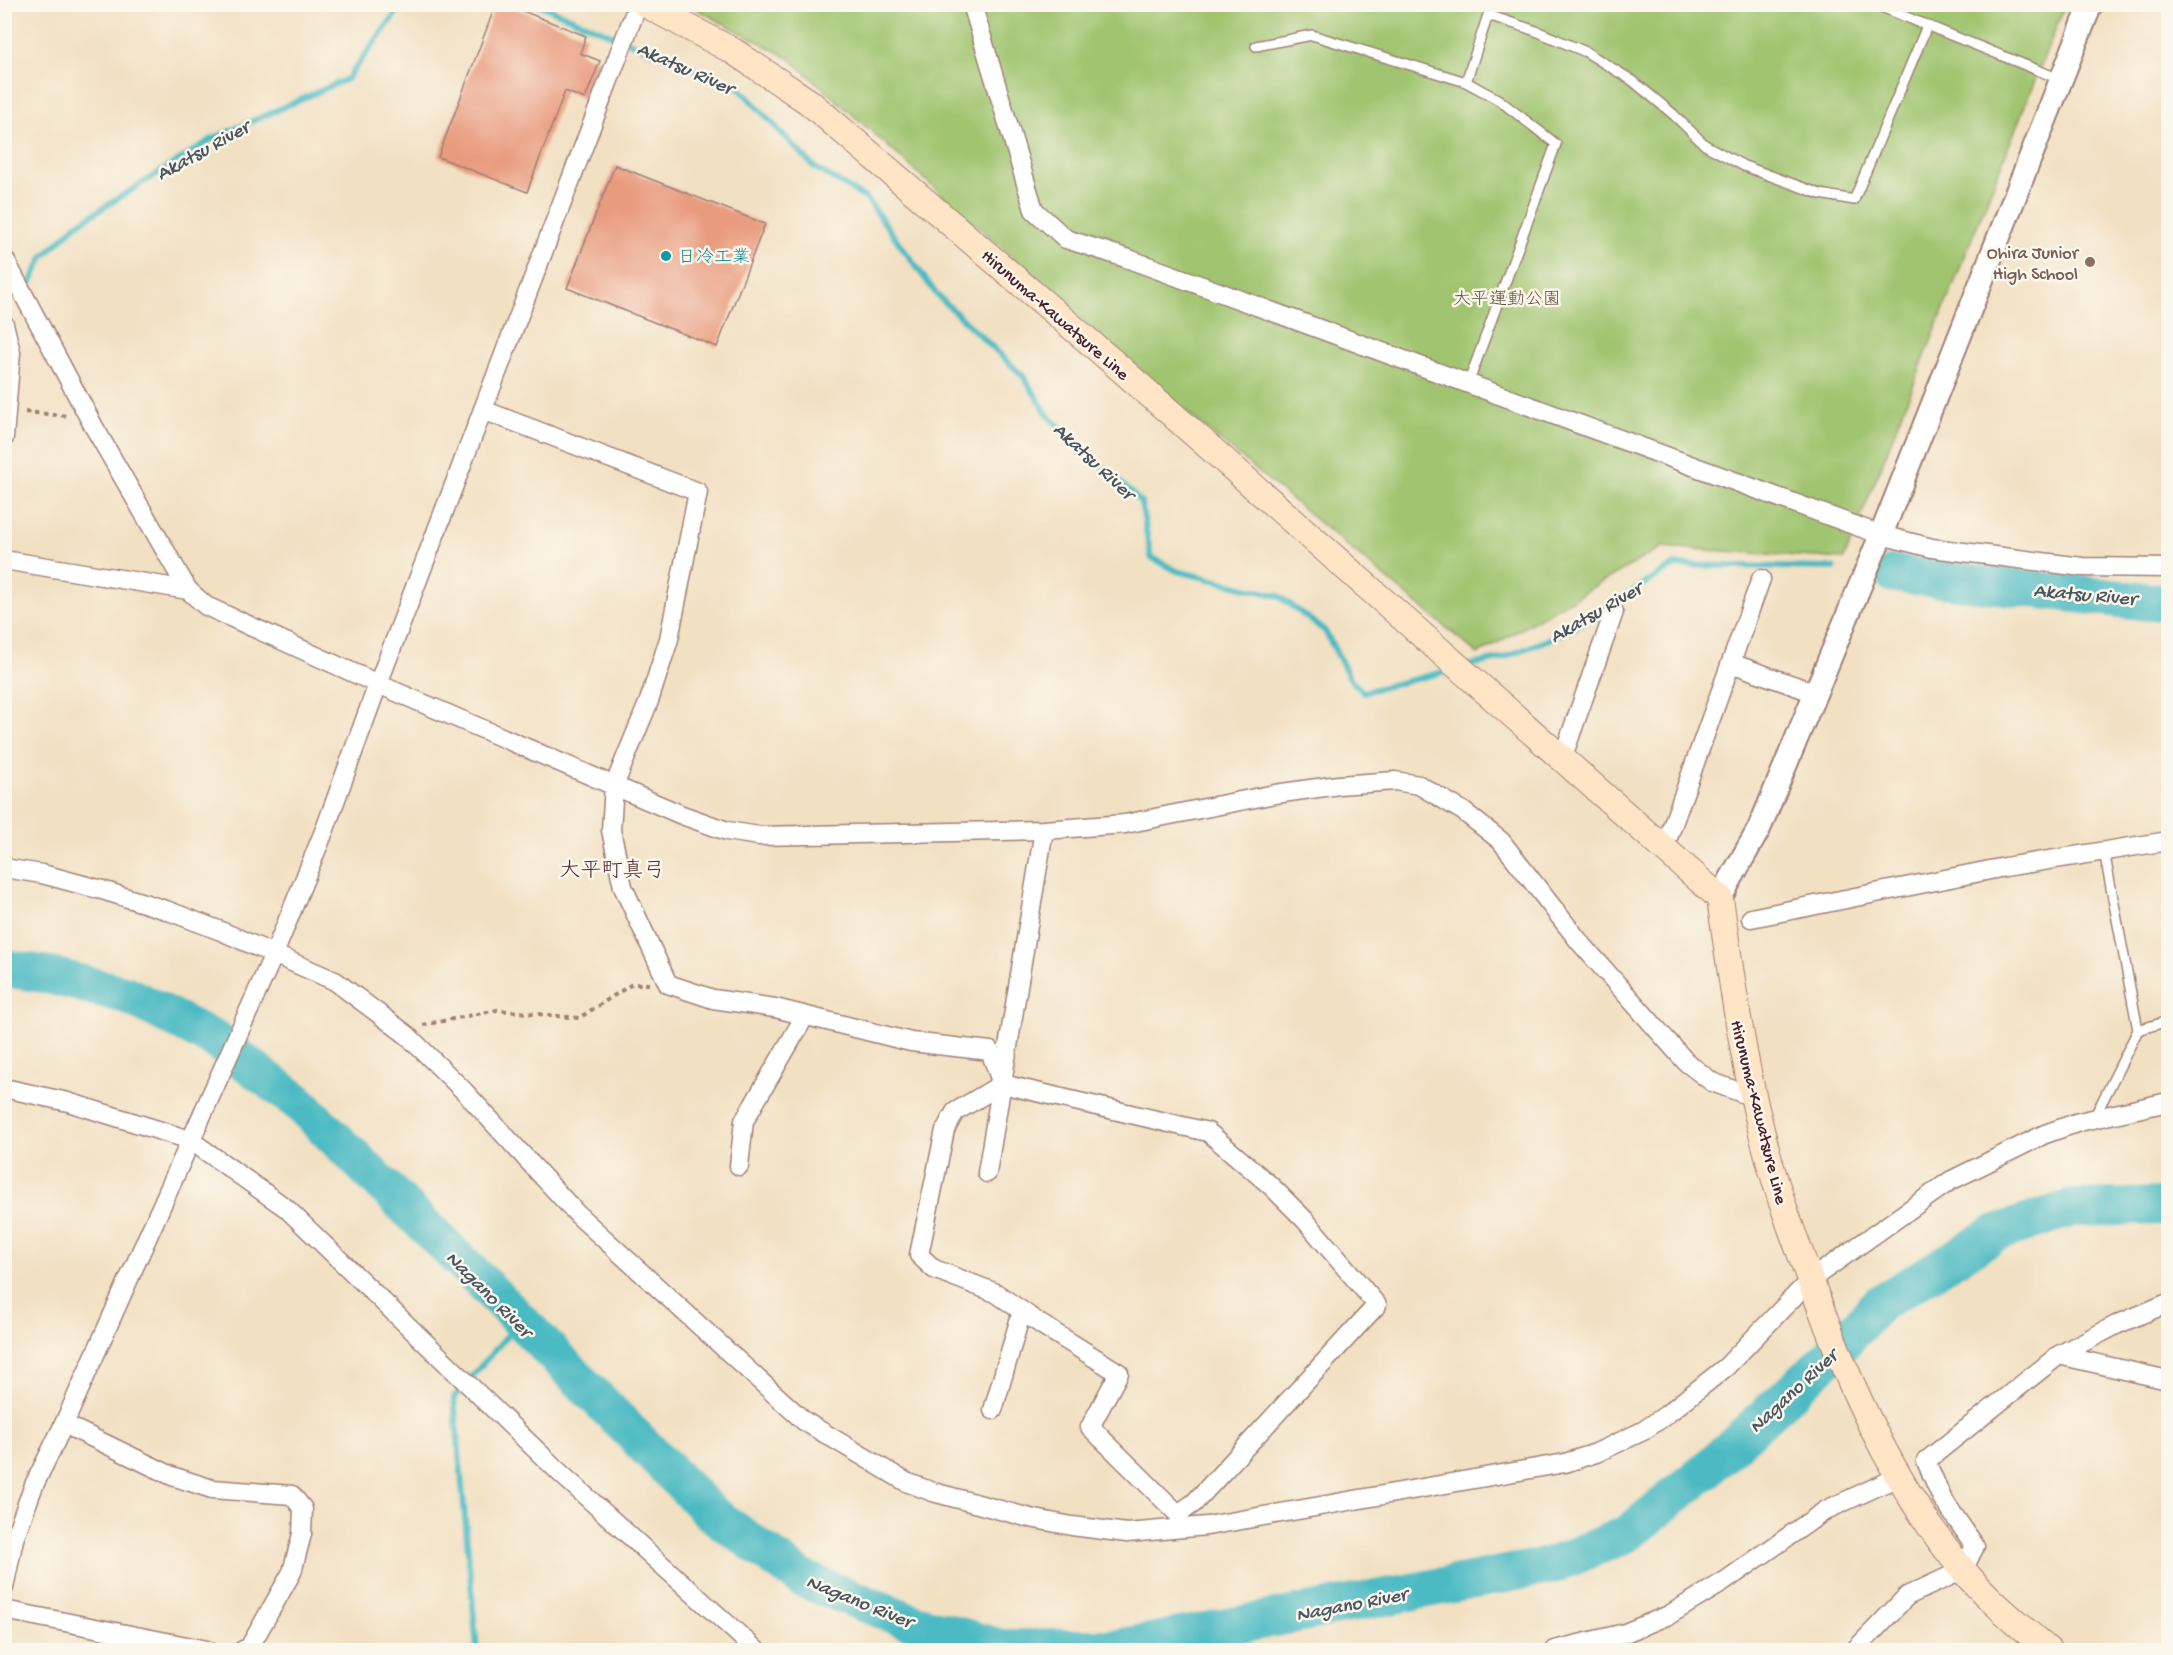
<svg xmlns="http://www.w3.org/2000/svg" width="2173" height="1655" font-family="'Gochi Hand','Klee One',sans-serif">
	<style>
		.green { fill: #a0c46f; stroke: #75724d; stroke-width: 1.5 }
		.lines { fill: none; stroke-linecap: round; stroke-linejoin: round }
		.stream { stroke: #4bbac2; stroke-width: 6 }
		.river { stroke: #4bbac2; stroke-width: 38 }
		.building { fill: #e99b7f }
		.service-casing { stroke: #9e8076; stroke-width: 12 }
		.minor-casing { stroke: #9e8076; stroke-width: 21 }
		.tertiary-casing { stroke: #9e8076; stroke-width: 26 }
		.secondary-casing { stroke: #9e8076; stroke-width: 28 }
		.path { stroke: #9e8076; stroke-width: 4; stroke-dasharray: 4.5 4.5; stroke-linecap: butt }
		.service { stroke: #fff; stroke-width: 9 }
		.minor { stroke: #fff; stroke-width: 18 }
		.tertiary { stroke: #fff; stroke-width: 22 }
		.secondary { stroke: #ffe4c6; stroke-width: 26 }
		.culture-dot { fill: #0f9aa8; stroke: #fbf7ec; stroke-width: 2 }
		.education-dot { fill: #8d6e63; stroke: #fbf7ec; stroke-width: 2 }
		.labels { text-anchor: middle; stroke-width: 5; stroke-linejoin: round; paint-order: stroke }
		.education-label { font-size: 18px; fill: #785e54; stroke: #fbf7ec; text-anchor: end }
		.culture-label { font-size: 18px; fill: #0d838f; stroke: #fbf7ec; text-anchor: start }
		.park-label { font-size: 18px; fill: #64513f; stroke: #fbf7ec }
		.street-label { font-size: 18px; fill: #4a1f2b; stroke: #fbf7ec }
		.water-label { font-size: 20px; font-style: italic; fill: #4a5560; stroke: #fbf7ec }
		.quarter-label { font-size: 21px; fill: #4a1f2b; stroke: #fbf7ec }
	</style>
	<rect width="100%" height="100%" fill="#fbf7ec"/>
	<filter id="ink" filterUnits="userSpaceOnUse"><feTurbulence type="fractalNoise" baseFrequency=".0167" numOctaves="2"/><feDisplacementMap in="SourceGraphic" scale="12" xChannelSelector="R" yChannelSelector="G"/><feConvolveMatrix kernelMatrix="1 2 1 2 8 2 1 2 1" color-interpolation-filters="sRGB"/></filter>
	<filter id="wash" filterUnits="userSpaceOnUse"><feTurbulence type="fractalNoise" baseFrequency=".008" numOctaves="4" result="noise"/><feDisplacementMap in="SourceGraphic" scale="24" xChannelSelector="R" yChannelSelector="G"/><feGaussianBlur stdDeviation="1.35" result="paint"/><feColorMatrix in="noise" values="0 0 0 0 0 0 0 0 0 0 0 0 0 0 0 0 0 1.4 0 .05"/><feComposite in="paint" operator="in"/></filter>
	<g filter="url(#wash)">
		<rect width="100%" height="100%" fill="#f2e0c2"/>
		<path class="green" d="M689 5H2065L1844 559 1662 547 1478 654 1186 412 789 58Z"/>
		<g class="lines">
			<g class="stream">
				<path d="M537 4 738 87 815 168 867 199 937 295 1023 376 1050 418 1141 502 1151 557 1177 571 1279 596 1325 631 1351 680 1363 692 1452 670"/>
				<path d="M4 300 29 286 43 257 76 225 212 139 347 79 403 4"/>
				<path d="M1467 666 1503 658 1571 630 1674 565 1834 568"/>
				<path d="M477 1650 454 1397 520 1321"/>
			</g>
			<g class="river">
				<path d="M1894 574 2149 602 2168 601"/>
				<path d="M4 968 44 974 127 995 214 1039 299 1103 480 1280 711 1513 803 1579 912 1622 1001 1648H1118L1553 1565 1627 1534 1703 1473 1830 1356 1880 1303 1996 1233 2072 1208 2168 1206"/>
			</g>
		</g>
		<g id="blocks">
			<g class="building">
				<path d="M496 4H505L586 36 580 53 600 61 585 99 565 91 527 192 438 157Z"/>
				<path d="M615 165 765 224 717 347 567 288Z"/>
			</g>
		</g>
	</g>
	<g filter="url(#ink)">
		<use href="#blocks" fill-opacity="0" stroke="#9e8076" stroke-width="1.5"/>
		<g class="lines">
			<g class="service-casing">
				<g id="service">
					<path d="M1874 4 2062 80"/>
					<path d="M1256 46 1312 35 1466 82 1499 100 1556 144 1468 384"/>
					<path d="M1466 82 1488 15 1536 31 1586 52 1633 81 1673 114 1705 145 1744 166 1820 194 1854 200 1927 26"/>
					<path d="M2138 1030 2168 1021"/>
					<path d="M2094 1118 2138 1030 2104 851"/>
				</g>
			</g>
			<g class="minor-casing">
				<g id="minor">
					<path d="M972 4 1034 210 1066 239 1126 258 1881 535 1932 548 2082 567 2168 568"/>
					<path d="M4 258 94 427 188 590 206 606 378 684 682 815 727 831 759 836 1044 830 1125 824 1275 794 1339 785 1395 781 1419 785 1463 811 1501 841 1578 940 1686 1062 1712 1082 1753 1097"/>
					<path d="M4 324 11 352 4 438"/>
					<path d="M483 410 698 492 669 639 649 701 614 786 611 830 623 887 668 984 713 999 775 1008 911 1042 990 1051 1002 1084"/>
					<path d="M4 560 188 590"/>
					<path d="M1731 663 1815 693"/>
					<path d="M1562 759 1614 612"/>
					<path d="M1664 849 1761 579"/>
					<path d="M4 868 42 874 102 890 166 910 221 931 335 981 407 1035 464 1091 577 1214 804 1421 906 1482 933 1492 1030 1518 1072 1526 1127 1533 1207 1526 1565 1463 1596 1453 1643 1431 1666 1415 1726 1367 1810 1280 1950 1181 2045 1134 2079 1122 2168 1102"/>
					<path d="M1751 918 2005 867 2168 841"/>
					<path d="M1002 1084 1208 1132 1271 1186 1305 1220 1377 1305 1194 1503 1178 1514 1090 1427 1119 1373 1042 1325 996 1293 934 1269 919 1255 945 1130 955 1112Z"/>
					<path d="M4 1088 68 1102 190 1140 286 1208 559 1472 756 1650"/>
					<path d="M739 1166 744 1121 805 1016"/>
					<path d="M987 1173 1044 830"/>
					<path d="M2059 1355 2168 1380"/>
					<path d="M993 1410 1022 1311"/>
					<path d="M64 1424 172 1476 212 1489 292 1495 303 1509 302 1534 292 1572 249 1648 243 1650"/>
					<path d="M4 1588 14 1539 34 1485 64 1424 274 954 325 829 378 684 638 4"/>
					<path d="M4 1610 207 1650"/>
					<path d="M1554 1650 1625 1633 1669 1615 1725 1581 1826 1510 1898 1477"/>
					<path d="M1855 1650 1907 1596 1963 1570 1975 1546 1942 1498 1926 1461 2059 1355 2116 1325 2168 1303"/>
				</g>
			</g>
			<g class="tertiary-casing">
				<path id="tertiary" d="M1720 898 1759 829 1881 535 2091 4"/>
			</g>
			<g class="secondary-casing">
				<path id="secondary" d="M645 4 733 51 809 102 1114 363 1720 898C1732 984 1744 1069 1767 1152 1780 1202 1799 1250 1817 1298 1852 1394 1897 1490 1962 1569 1986 1598 2020 1626 2048 1650"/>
			</g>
			<g class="path">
				<path d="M25 412 68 416"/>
				<path d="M423 1025 497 1010 579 1018 632 984H649"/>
			</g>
			<use href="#service" class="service"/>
			<use href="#minor" class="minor"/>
			<use href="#tertiary" class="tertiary"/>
			<use href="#secondary" class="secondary"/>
		</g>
	</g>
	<circle class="culture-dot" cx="666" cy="256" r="6"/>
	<circle class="education-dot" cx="2090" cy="262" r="6"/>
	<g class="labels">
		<g class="education-label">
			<text x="2078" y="258">Ohira Junior<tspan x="2078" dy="21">High School</tspan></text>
		</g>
		<g class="culture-label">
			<text x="678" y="262">日冷工業</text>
		</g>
		<g class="park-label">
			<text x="1507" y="304">大平運動公園</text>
		</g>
		<g class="street-label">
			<text transform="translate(1056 314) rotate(41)" y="6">Hirunuma-Kawatsure Line</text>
			<text transform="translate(1760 1112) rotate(76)" y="6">Hirunuma-Kawatsure Line</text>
		</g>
		<g class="water-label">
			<text transform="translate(686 67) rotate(24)" y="7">Akatsu River</text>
			<text transform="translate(202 149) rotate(-29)" y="7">Akatsu River</text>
			<text transform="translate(1095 460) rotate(43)" y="7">Akatsu River</text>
			<text transform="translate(2085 593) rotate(5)" y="7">Akatsu River</text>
			<text transform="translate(1595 611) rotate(-30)" y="7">Akatsu River</text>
			<text transform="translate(490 1293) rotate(45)" y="7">Nagano River</text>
			<text transform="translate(1792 1390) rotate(-43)" y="7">Nagano River</text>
			<text transform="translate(860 1600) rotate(22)" y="7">Nagano River</text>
			<text transform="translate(1351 1603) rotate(-11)" y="7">Nagano River</text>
		</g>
		<g class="quarter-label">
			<text x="612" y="876">大平町真弓</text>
		</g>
	</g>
	<rect width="2173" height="1655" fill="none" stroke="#fbf7ec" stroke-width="24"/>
</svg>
